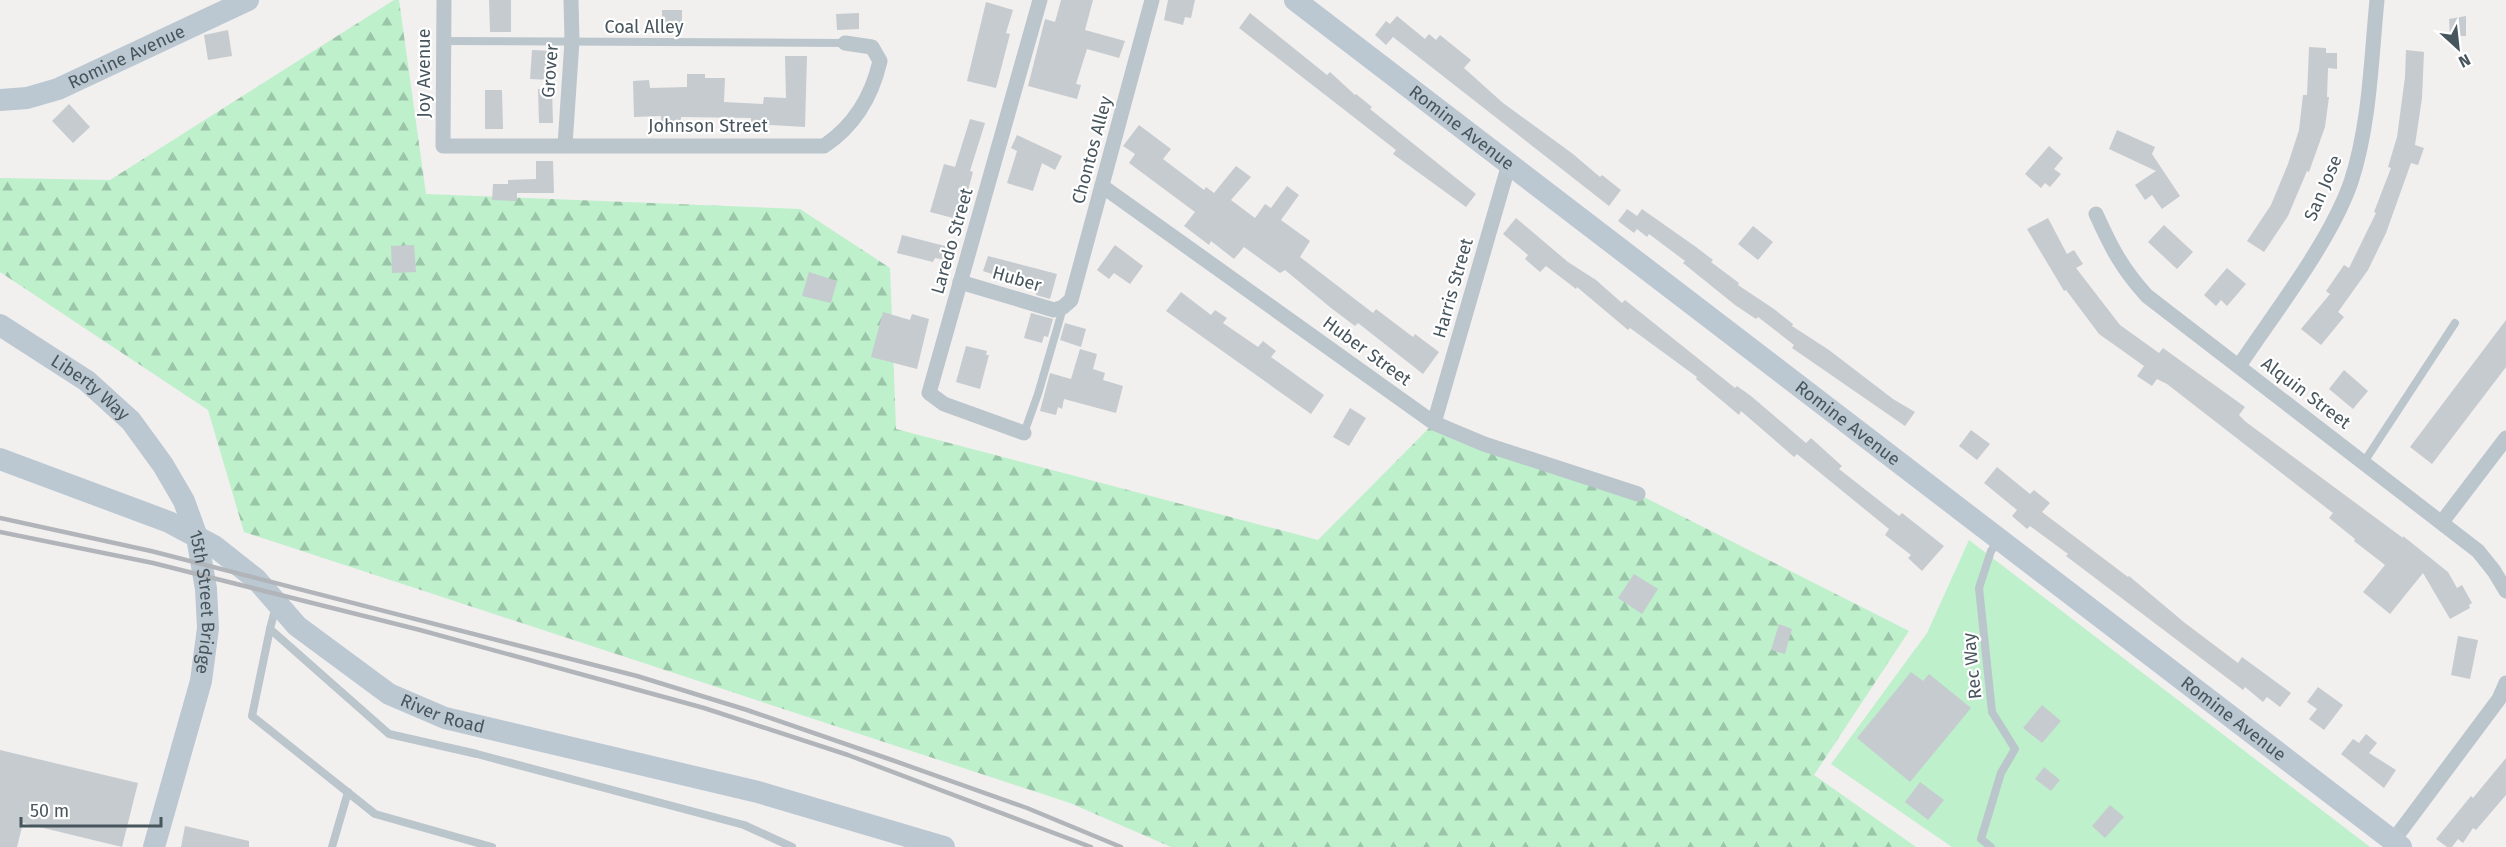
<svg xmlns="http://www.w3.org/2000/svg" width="2506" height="847" font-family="'Fira Sans',sans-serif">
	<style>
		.forest { fill: url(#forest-firs) }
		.park { fill: #bdf0cb }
		.building { fill: #c6cbcf }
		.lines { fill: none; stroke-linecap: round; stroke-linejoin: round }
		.lane { stroke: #bbc5cc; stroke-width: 8 }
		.street { stroke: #bbc5cc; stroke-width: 15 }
		.secondary { stroke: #bbc8d1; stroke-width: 22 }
		.rail { stroke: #b1b5ba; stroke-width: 4.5 }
		.labels { text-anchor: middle; stroke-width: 4.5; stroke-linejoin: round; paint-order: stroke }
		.street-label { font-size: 18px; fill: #47555d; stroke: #fff }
	</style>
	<defs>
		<pattern id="forest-firs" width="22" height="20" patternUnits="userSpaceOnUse" patternTransform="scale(1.5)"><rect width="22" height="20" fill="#bdf0cb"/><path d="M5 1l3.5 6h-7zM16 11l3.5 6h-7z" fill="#9bc5a8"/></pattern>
	</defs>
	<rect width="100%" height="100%" fill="#f2efef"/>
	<path class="forest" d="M394 0H399L426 194 800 209 890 268 896 429 1318 540 1434 423 1638 494 1909 631 1814 775 1916 847H1171L1070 803 244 532 208 410 0 272V178L110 180Z"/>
	<path class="park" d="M1969 540 2370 847H1952L1831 764 1927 633Z"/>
	<g class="building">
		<path d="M489 0H511V32H490Z"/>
		<path d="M1061 0H1093L1085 30 1125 41 1119 58 1087 49 1076 84 1081 85 1077 99 1028 86 1045 19 1055 22Z"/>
		<path d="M1168 0H1195L1191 18 1185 17 1183 25 1164 20Z"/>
		<path d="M986 2 1013 10 1006 33 1010 34 996 88 967 81Z"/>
		<rect x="662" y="10" width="20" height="19"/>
		<path d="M859 13V29L837 30 836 14Z"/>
		<path d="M1250 13 1327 75 1330 72 1355 95 1356 94 1372 107 1370 109 1476 194 1466 207 1393 154 1396 150 1239 28Z"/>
		<path d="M1397 16 1425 39 1429 34 1436 40 1440 35 1471 60 1464 68 1503 103 1573 154 1600 177 1602 175 1621 190 1609 206 1393 37 1386 45 1375 35 1386 21 1390 24Z"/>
		<path d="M2466 16V36H2450L2449 19Z"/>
		<path d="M228 30 232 56 208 60 204 35Z"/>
		<path d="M2309 47 2326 48V53H2337V69L2328 68 2327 97H2329L2325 127 2309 172 2307 171 2288 216 2264 252 2247 241 2271 205 2288 164 2299 130 2303 95H2307Z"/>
		<path d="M532 50 553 51 551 80 530 79Z"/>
		<path d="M2406 50 2424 52 2422 98 2415 145 2424 148 2418 165 2411 163 2386 233 2368 270 2338 312 2344 317 2321 345 2301 329 2330 294 2326 291 2344 265 2349 268 2376 213 2374 212 2391 168 2388 167 2397 137 2405 77Z"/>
		<path d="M785 56H807L805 127 751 124V118L681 117V122H661V116L634 117 633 81 649 80 650 88 687 87V74H705V78H725L724 102 763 104 764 97 786 98Z"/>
		<path d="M538 89H552L553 123H539Z"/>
		<path d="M485 90H502L503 129H485Z"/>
		<path d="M69 104 90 127 73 143 52 121Z"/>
		<path d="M970 119 985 123 970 171 973 172 967 194H965L959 215 954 213 953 218 930 212 944 164 955 167Z"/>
		<path d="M1139 125 1171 149 1163 159 1204 190 1206 187 1214 193 1236 166 1251 177 1231 200 1255 218 1265 204 1271 208 1287 186 1299 195 1281 220 1310 241 1300 257 1373 313 1376 309 1413 337 1415 334 1439 352 1423 374 1358 323 1355 326 1331 308 1285 270 1280 273 1244 247 1234 259 1211 241 1209 245 1184 226 1195 212 1129 163 1135 154 1123 146Z"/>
		<path d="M2117 130 2155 147 2152 154 2180 196 2162 209 2152 195 2145 200 2135 185 2156 171 2109 149Z"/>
		<path d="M1017 135 1062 156 1055 170 1042 163 1033 191 1007 183 1017 151 1011 148Z"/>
		<path d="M2049 146 2063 158 2054 169 2061 174 2050 187 2045 183 2041 188 2025 174Z"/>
		<path d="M536 161H553L554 193H517V201L492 200 493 184H508V180L536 179Z"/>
		<path d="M1627 209 1637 216 1642 209 1696 247 1713 260 1711 262 1739 283 1738 285 1774 309 1793 324 1792 326 1829 350 1893 399 1915 412 1905 426 1792 348 1794 345 1758 317 1756 319 1735 305 1683 263 1685 261 1649 234 1647 237 1637 229 1634 233 1618 221Z"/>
		<path d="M1516 218 1568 262 1596 280 1622 303 1625 300 1735 388 1737 386 1751 396 1806 443 1811 438 1842 466 1839 469 1899 516 1902 513 1944 546 1922 571 1908 558 1911 555 1885 535 1889 529 1797 454 1794 457 1741 411 1739 415 1696 379 1697 377 1630 328 1628 330 1577 287 1576 289 1546 266 1540 272 1525 259 1528 255 1503 234Z"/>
		<path d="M2048 218 2067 254 2074 250 2083 264 2076 268 2120 325 2159 353 2163 348 2245 407 2239 415 2246 422 2403 538V536L2448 572 2457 588 2462 585 2472 603 2469 605 2470 608 2450 619 2423 573 2390 614 2363 592 2385 565 2354 541 2355 539 2329 518 2333 513 2167 384 2157 379 2152 386 2137 376 2144 366 2099 334 2066 290 2064 291 2027 229Z"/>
		<path d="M2164 225 2193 252 2177 269 2148 242Z"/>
		<path d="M1753 226 1773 242 1758 260 1738 244Z"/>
		<path d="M902 235 949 247 946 260 935 258 933 262 897 253Z"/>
		<path d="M414 245 416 272 392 273 391 246Z"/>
		<path d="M1115 245 1143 266 1130 284 1114 273 1109 279 1097 270Z"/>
		<path d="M988 256 1057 274 1050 299 1036 295 1037 291 991 278 992 274 983 271Z"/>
		<path d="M2227 268 2246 284 2227 306 2221 300 2216 306 2204 295Z"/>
		<path d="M809 272 837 281 831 303 802 296Z"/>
		<path d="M1181 292 1211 315 1215 310 1227 318 1223 323 1258 347 1263 341 1276 351 1271 357 1324 395 1311 414 1166 311Z"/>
		<path d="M883 312 910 320 912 314 929 319 917 369 871 357Z"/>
		<path d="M1031 313 1053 319 1048 337 1044 336 1042 343 1024 338Z"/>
		<path d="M2506 320V367L2432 464 2410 447Z"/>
		<path d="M1065 323 1086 329 1081 347 1060 340Z"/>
		<path d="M966 346 987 351 986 355H989L980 389 956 382Z"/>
		<path d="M1080 349 1097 354 1093 369 1105 373 1103 380 1123 386 1116 413 1064 399 1062 409 1058 407 1056 415 1040 411 1050 373 1071 379Z"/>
		<path d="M2344 370 2368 391 2353 409 2329 389Z"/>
		<path d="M1350 408 1366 418 1349 446 1333 437Z"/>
		<path d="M1971 430 1990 444 1977 460 1959 446Z"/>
		<path d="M1997 467 2030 494 2034 490 2050 503 2042 512 2128 577 2129 576 2185 623 2238 663 2242 657 2291 693 2280 707 2267 697 2263 702 2245 687 2243 690 2066 556 2068 554 2030 526 2027 529 2012 516 2017 510 1984 483Z"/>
		<path d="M1634 574 1658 589 1642 614 1618 598Z"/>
		<path d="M1779 624 1792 629 1785 654 1771 650Z"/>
		<path d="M2458 636 2478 640 2470 679 2451 675Z"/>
		<path d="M1911 672 1923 681 1929 674 1971 708 1910 782 1857 738Z"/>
		<path d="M2318 687 2343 705 2324 730 2309 719 2317 709 2307 702Z"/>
		<path d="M2042 705 2061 721 2042 743 2023 728Z"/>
		<path d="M2366 734 2377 743 2369 753 2396 770 2384 788 2341 754 2353 739 2359 743Z"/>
		<path d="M0 750 138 783 122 847 23 823 17 847H0Z"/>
		<path d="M2506 758V795L2476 830 2473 828 2463 843 2458 839 2452 847H2447L2436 839 2471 796 2473 798Z"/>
		<path d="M2044 767 2060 780 2051 791 2035 779Z"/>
		<path d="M1920 782 1944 800 1928 820 1905 802Z"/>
		<path d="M2110 805 2124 817 2105 838 2092 826Z"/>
		<path d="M185 826 249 841V847H181Z"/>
	</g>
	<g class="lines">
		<g class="lane">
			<path d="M443 41 845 43"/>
			<path d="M1024 433 1038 394 1063 308"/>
			<path d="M2364 462 2455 323"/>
			<path d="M276 606 270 629 389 734 477 754 744 825 792 847"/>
			<path d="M270 629 252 716 375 814 492 847"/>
			<path d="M332 847 348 792"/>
			<path d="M1991 847 1981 839 2001 773 2015 749 1992 712 1979 588 1991 551 1998 542"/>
		</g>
		<g class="street">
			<path d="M444 0 443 146H824C854 126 872 96 880 61L872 47 845 43"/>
			<path d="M565 145 572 41 571 0"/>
			<path d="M1102 186 1434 423 1484 444 1638 494"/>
			<path d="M2096 214C2111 247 2122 269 2147 296L2478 551 2494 571 2506 591"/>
			<path d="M960 282 1054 310 1063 307 1071 300 1152 0"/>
			<path d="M2239 366C2275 312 2330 242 2351 182 2370 124 2371 60 2377 0"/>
			<path d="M1434 423 1509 164"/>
			<path d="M1024 433 944 404 929 393 1040 0"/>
			<path d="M2442 522 2506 438"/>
			<path d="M2393 841 2499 699 2506 683"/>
		</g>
		<g class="secondary">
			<path id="s1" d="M1295 0 2401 847"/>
			<path id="s2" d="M0 100 27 98 58 89 248 0"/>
			<path id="s3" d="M0 325 87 381 131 421 163 465 184 501 197 537 206 589 208 628 201 681 154 847"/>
			<path id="s4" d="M0 459 169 522 214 546 256 579 297 626 389 694 445 718 758 792 944 847"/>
		</g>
		<g class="rail">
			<path d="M0 518 151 551 637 676 747 710 889 759 1027 808 1121 847"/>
			<path d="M0 532 153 563 420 630 704 708 848 755 1091 847"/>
		</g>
	</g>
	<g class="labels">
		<g class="street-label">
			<text x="644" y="33">Coal Alley</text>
			<text dy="6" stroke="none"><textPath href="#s2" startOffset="135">Romine Avenue</textPath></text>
			<text transform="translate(550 71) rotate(-86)" y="6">Grover</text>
			<text transform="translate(424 73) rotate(-90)" y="6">Joy Avenue</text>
			<text x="708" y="132">Johnson Street</text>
			<text dy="6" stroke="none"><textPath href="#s1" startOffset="210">Romine Avenue</textPath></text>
			<text transform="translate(1092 150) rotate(-75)" y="6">Chontos Alley</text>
			<text transform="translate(2323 188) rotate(-67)" y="6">San Jose</text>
			<text transform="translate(952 241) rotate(-74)" y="6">Laredo Street</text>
			<text transform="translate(1017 279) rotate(16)" y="6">Huber</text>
			<text transform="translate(1453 288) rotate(-74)" y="6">Harris Street</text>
			<text transform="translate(1367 351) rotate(36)" y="6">Huber Street</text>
			<text dy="6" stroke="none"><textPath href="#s3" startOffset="110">Liberty Way</textPath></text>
			<text transform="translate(2306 393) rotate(37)" y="6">Alquin Street</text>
			<text dy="6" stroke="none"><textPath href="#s1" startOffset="696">Romine Avenue</textPath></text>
			<text dy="6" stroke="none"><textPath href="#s3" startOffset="363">15th Street Bridge</textPath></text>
			<text transform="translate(1972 666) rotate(-96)" y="6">Rec Way</text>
			<text dy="6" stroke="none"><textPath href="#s4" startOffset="519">River Road</textPath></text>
			<text dy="6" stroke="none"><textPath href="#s1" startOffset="1182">Romine Avenue</textPath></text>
		</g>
	</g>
	<g transform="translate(2458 48) rotate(153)" stroke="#ffffff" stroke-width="4.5" paint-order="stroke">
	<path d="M0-4.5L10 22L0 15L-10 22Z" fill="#47555d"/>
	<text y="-9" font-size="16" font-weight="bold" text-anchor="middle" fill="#47555d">N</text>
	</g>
	<path d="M21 817v9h140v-9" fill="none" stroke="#47555d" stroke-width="3"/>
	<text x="30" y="817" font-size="18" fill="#47555d" stroke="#ffffff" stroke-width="4.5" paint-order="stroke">50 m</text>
</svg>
